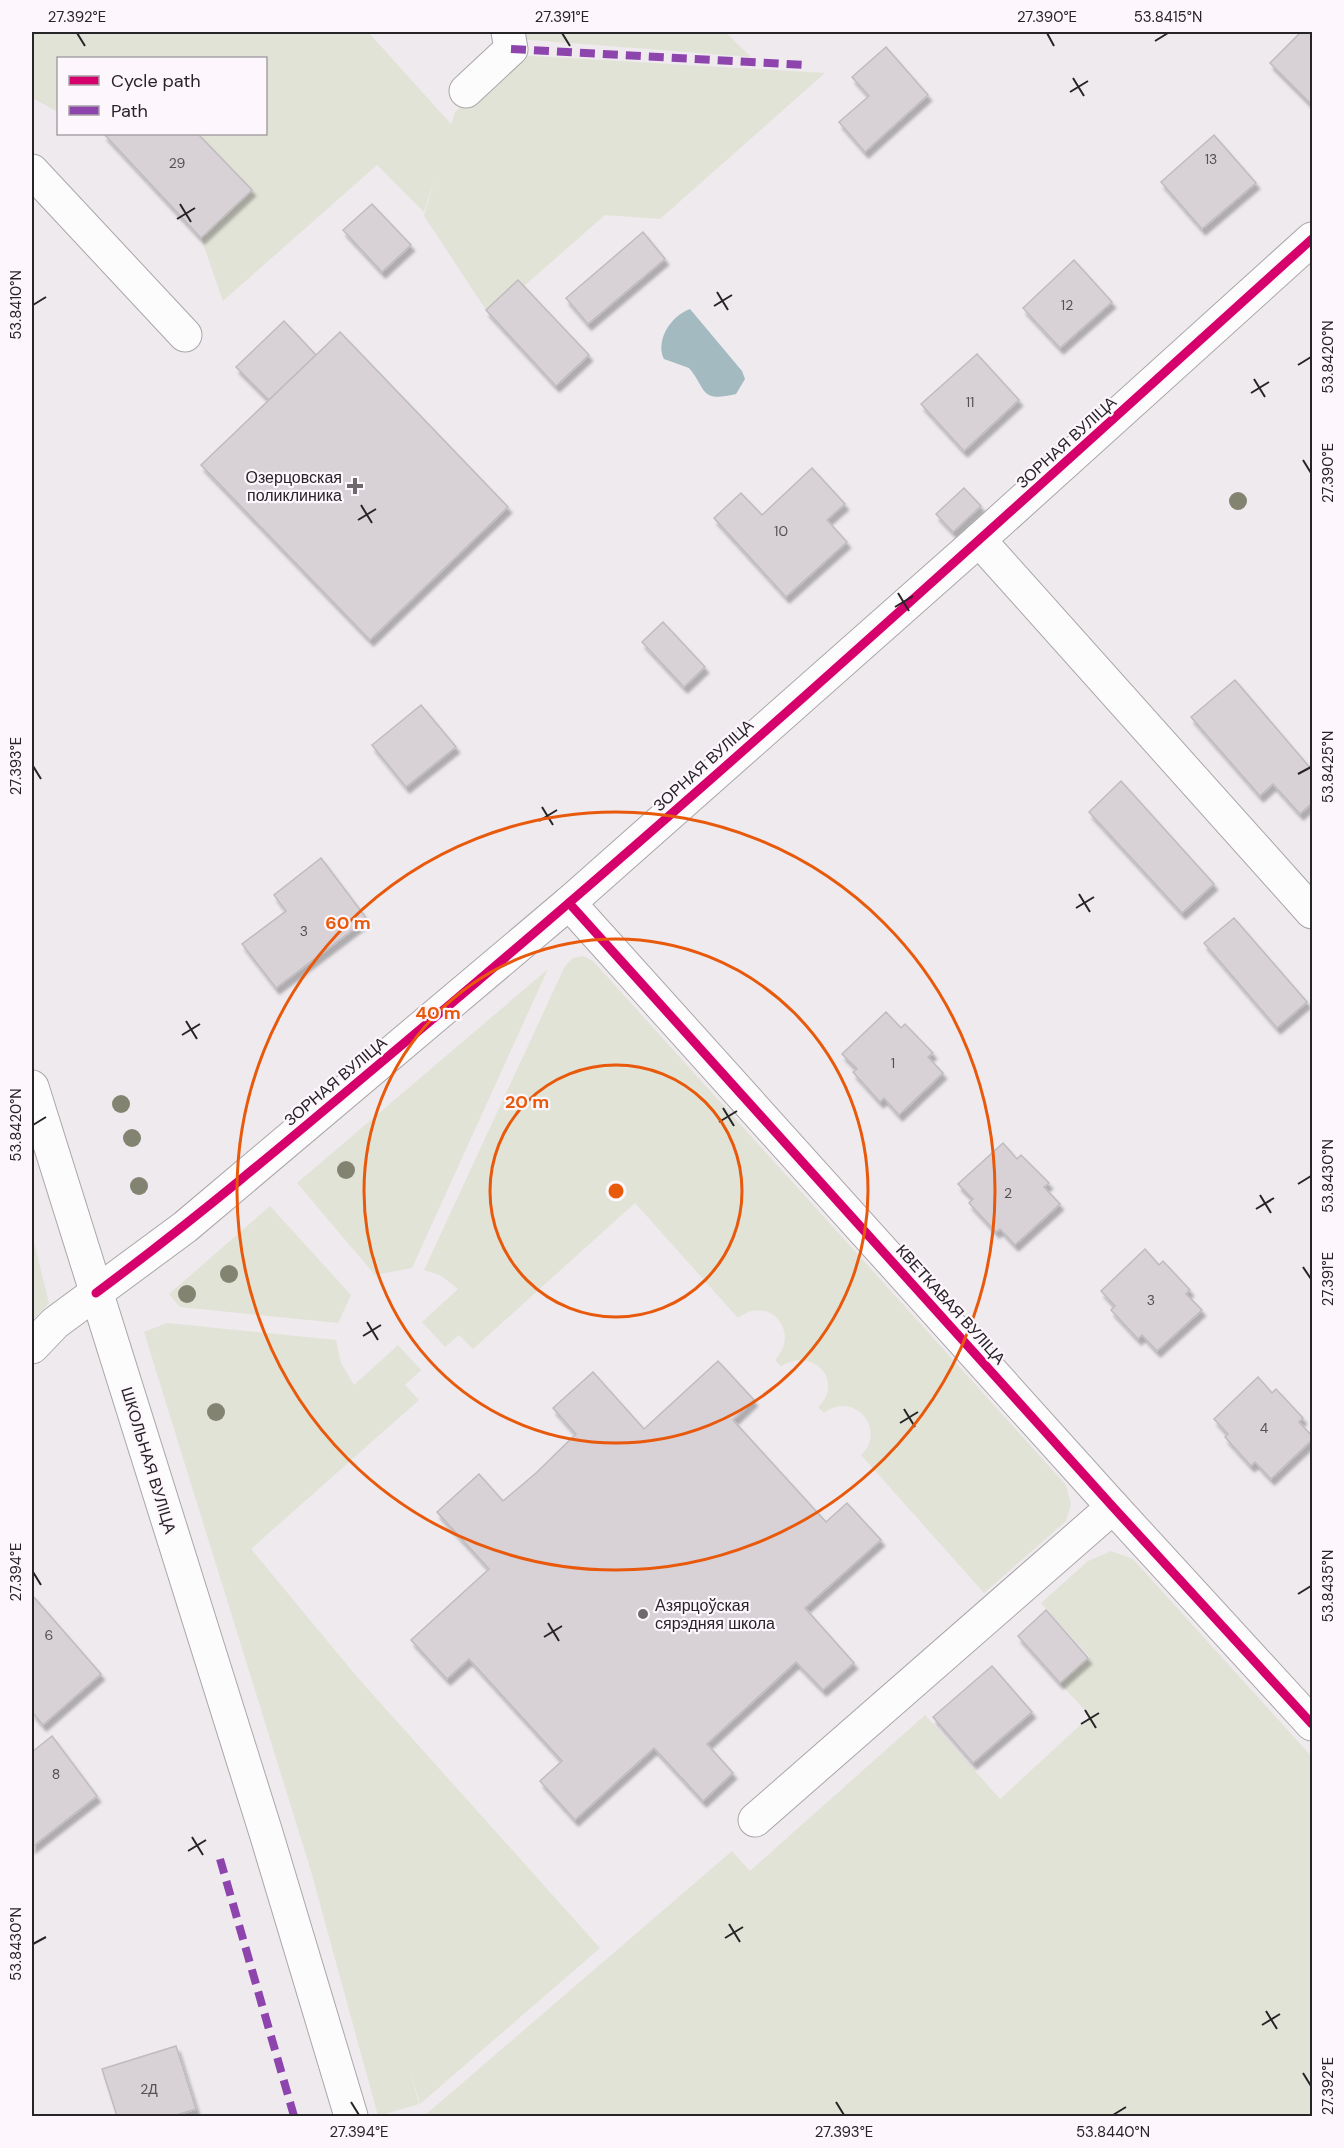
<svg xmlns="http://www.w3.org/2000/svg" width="1344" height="2148" font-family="'DM Sans',sans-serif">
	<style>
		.green { fill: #e2e3d7 }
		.water { fill: #a2bac0 }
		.building { fill: #d8d2d7; stroke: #bfbbbe; stroke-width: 1.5; filter: url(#shadow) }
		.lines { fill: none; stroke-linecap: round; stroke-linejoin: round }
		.minor-casing { stroke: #aaa6a9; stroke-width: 35 }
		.minor { stroke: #fcfcfc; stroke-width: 33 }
		.quiet { stroke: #8e44ad; stroke-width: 8; stroke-dasharray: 15 8; stroke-linecap: butt }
		.cycleway-casing { stroke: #fdf6fc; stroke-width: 13 }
		.cycleway { stroke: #d6006c; stroke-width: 9 }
		.tree { fill: #838371 }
		.ticks { fill: none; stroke: #272427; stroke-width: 2 }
		.ring { fill: none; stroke: #e8590c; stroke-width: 3 }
		.poi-dot { fill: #6d696d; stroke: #fdf6fc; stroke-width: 2 }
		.labels { text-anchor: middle; stroke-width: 4.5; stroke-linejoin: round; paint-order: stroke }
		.number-label { font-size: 14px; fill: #545054 }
		.street-label { font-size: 16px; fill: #272427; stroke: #fdf6fc }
		.poi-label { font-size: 16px; fill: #272427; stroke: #fdf6fc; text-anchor: end }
		.centre { fill: #e8590c; stroke: #fdf6fc; stroke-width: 3 }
		.ring-label { font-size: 18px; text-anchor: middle; font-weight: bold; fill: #e8590c; stroke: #fdf6fc; stroke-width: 4.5; stroke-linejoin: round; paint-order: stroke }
		.neatline { fill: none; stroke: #272427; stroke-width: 2 }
		.ticks-label { font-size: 15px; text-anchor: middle; fill: #272427 }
	</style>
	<defs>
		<filter id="shadow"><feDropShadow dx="3.5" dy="6" stdDeviation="1.5" flood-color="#0004"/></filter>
	</defs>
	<rect width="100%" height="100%" fill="#eeeaee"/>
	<g class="green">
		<path d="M32 32H368L451 124 455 112 517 55 825 73 660 219 605 215 524 286 518 280 486 310 424 216 435 177 424 212 377 165 223 301 201 238 252 190 198 134H266V58H58V112L32 98Z"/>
		<path d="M517 32H725L751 57 518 39Z"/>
		<path d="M583 956 593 961 1066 1485 1071 1505 1066 1521 984 1593 861 1455C888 1429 853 1390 824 1413L818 1407C845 1382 814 1346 781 1366L775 1360C802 1331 768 1294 738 1318L635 1203 473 1349 459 1335 445 1347 422 1322 458 1289 440 1275 424 1270 565 966 573 958Z"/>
		<path d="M548 969 412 1268 375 1275 297 1183Z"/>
		<path d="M270 1206 351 1295 338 1323 180 1307 169 1294Z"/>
		<path d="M32 1234 49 1303 32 1321Z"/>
		<path d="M167 1323 336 1340 341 1363 354 1385 398 1345 421 1370 405 1385 419 1400 251 1549 358 1678 600 1948 420 2104 409 2068 419 2104 378 2116 311 1871 144 1332Z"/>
		<path d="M1111 1551 1133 1559 1312 1757V2116H424L732 1851 750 1871 925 1715 1000 1799 1090 1716 1059 1682 1090 1657 1041 1603 1088 1561Z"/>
	</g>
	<path class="water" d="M690 309 742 371 745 379 736 394C699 403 707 389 689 368L664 359C655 340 671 316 690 309Z"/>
	<g class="building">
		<path d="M1301 32H1312V105L1270 63Z"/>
		<path d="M886 47 928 95 865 152 839 122 869 96 852 77Z"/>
		<path d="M104 134H198L252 190 201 238Z"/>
		<path d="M1214 135 1256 183 1202 229 1161 182Z"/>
		<path d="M372 204 411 245 382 272 343 230Z"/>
		<path d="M643 232 665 259 588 324 566 298Z"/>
		<path d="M1074 260 1112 302 1060 348 1023 308Z"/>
		<path d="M518 280 589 355 556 386 486 310Z"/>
		<path d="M284 321 316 355 269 400 236 367Z"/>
		<path d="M340 332 508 507 370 640 201 465Z"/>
		<path d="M977 354 1019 400 964 451 921 404Z"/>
		<path d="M812 468 845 504 827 520 847 542 786 597 714 518 741 493 762 515Z"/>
		<path d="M964 488 981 506 953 532 936 514Z"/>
		<path d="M663 622 705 667 684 687 642 642Z"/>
		<path d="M1235 680 1312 770V803L1300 814 1273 784 1260 796 1191 717Z"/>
		<path d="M421 705 456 747 406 787 372 745Z"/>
		<path d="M1121 781 1214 884 1182 913 1089 812Z"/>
		<path d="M321 858 367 919 276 988 242 944 286 911 274 895Z"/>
		<path d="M1234 918 1307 1002 1277 1028 1204 943Z"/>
		<path d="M886 1012 901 1028 905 1024 933 1053 928 1057 943 1073 899 1115 884 1098 880 1102 853 1072 857 1069 842 1054Z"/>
		<path d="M1003 1143 1017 1159 1021 1155 1049 1183 1044 1187 1060 1204 1015 1245 1000 1229 996 1232 969 1203 973 1199 958 1184Z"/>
		<path d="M1145 1249 1159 1265 1163 1261 1190 1290 1186 1294 1202 1310 1157 1351 1142 1335 1138 1339 1111 1310 1115 1306 1101 1291Z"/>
		<path d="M718 1361 754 1400 733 1420 826 1522 847 1503 881 1540 805 1608 854 1663 823 1690 796 1662 707 1744 733 1773 703 1801 654 1748 575 1820 540 1781 562 1761 469 1659 447 1679 411 1640 489 1569 437 1512 479 1474 503 1501 536 1473 576 1434 553 1408 593 1372 644 1429Z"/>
		<path d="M1258 1377 1272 1393 1276 1389 1303 1418 1299 1422 1312 1436V1440L1271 1479 1255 1462 1251 1466 1225 1437 1228 1434 1214 1419Z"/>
		<path d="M32 1595 101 1674 43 1725 32 1712Z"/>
		<path d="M1046 1610 1088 1658 1060 1683 1018 1636Z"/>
		<path d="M992 1666 1032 1712 973 1763 933 1717Z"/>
		<path d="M52 1736 97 1796 32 1847V1752Z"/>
		<path d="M176 2046 196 2109 173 2116H117L102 2069Z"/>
	</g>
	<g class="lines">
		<g class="minor-casing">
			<g id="minor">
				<path d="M466 91 511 49 508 32"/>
				<path d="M32 171 185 335"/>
				<path d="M979 540 1312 912"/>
				<path d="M569 903 1113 1507 1312 1724"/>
				<path d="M32 1087 266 1833 351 2116"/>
				<path d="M32 1347 55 1323 185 1227 569 903 979 540 1312 239"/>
				<path d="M755 1820 1113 1507"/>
			</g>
		</g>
		<use href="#minor" class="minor"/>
		<g class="quiet">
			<path d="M511 49 806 65"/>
			<path d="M220 1859 294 2116"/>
		</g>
		<g class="cycleway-casing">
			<g id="cycleway">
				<path d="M569 903 1113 1507 1312 1724"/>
				<path d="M96 1293C217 1203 331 1104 447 1007 742 758 1026 497 1312 239"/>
			</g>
		</g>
		<use href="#cycleway" class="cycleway"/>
	</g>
	<g class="tree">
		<circle cx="1238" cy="501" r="9"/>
		<circle cx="121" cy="1104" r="9"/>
		<circle cx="132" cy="1138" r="9"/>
		<circle cx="346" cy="1170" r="9"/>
		<circle cx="139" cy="1186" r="9"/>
		<circle cx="229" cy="1274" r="9"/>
		<circle cx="187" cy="1294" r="9"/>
		<circle cx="216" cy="1412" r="9"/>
	</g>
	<path class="ticks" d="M77 33 85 46M562 33 570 46M1047 33 1054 46M1155 41 1168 33M1073 78 1084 96M1070 92 1088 81M180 204 191 222M177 219 195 208M717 292 728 310M33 305 46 297M714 306 732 295M1298 365 1311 357M1254 379 1265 397M1251 393 1269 382M1303 460 1311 473M361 505 372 523M358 520 376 509M898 593 909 611M895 607 913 596M33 766 41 779M1298 774 1311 767M542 807 553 825M539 821 557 810M1079 894 1090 912M1076 908 1094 897M186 1021 197 1039M182 1035 200 1024M723 1108 734 1126M719 1122 737 1111M33 1125 46 1117M1298 1184 1311 1176M1260 1195 1271 1213M1256 1209 1274 1198M1303 1267 1311 1279M367 1322 378 1340M363 1336 381 1325M904 1409 915 1427M900 1423 918 1412M33 1572 41 1585M1298 1594 1311 1586M548 1623 559 1641M544 1637 562 1626M1085 1710 1096 1728M1081 1724 1099 1713M192 1837 203 1855M188 1851 206 1840M729 1924 740 1942M725 1938 743 1927M33 1944 46 1937M1266 2011 1277 2029M1262 2025 1280 2014M1303 2073 1311 2086M351 2102 359 2115M836 2102 844 2115M1113 2115 1126 2107"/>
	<g class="ring">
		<circle cx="616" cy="1191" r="126"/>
		<circle cx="616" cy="1191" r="252"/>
		<circle cx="616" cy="1191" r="379"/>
	</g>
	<g class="poi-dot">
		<path d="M352 477h6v6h6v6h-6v6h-6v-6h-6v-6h6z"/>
		<circle cx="643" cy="1614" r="6"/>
	</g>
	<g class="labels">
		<g class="number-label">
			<text x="1211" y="164">13</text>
			<text x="177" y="168">29</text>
			<text x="1067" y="310">12</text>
			<text x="970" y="407">11</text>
			<text x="781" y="536">10</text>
			<text x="304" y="936">3</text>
			<text x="893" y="1068">1</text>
			<text x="1008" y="1198">2</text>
			<text x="1151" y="1305">3</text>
			<text x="1264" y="1433">4</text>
			<text x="49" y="1640">6</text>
			<text x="56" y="1779">8</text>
			<text x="149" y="2094">2Д</text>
		</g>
		<g class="street-label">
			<text transform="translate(1066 442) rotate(-42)" y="6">ЗОРНАЯ ВУЛІЦА</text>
			<text transform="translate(703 765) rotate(-42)" y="6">ЗОРНАЯ ВУЛІЦА</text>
			<text transform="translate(335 1081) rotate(-40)" y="6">ЗОРНАЯ ВУЛІЦА</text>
			<text transform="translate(951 1304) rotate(48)" y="6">КВЕТКАВАЯ ВУЛІЦА</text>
			<text transform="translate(149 1460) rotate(73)" y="6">ШКОЛЬНАЯ ВУЛІЦА</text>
		</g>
		<g class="poi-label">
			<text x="342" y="483">Озерцовская<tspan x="342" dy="18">поликлиника</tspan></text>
			<text x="655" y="1611" text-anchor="start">Азярцоўская<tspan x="655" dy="18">сярэдняя школа</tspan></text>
		</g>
	</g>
	<circle cx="616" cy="1191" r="9" class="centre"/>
	<g class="ring-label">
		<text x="348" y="929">60 m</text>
		<text x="438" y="1019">40 m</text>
		<text x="527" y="1108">20 m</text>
	</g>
	<rect width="1344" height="2148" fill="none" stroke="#fdf6fc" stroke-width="66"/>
	<rect x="57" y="57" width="210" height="78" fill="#fdf6fc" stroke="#a7a2a7" stroke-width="1.5"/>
	<rect x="69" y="76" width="30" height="9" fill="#d6006c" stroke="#a7a2a7" stroke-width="1.5"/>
	<text x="111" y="87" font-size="18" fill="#272427">Cycle path</text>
	<rect x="69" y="106" width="30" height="9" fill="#8e44ad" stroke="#a7a2a7" stroke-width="1.5"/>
	<text x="111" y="117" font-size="18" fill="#272427">Path</text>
	<rect x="33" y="33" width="1278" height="2082" class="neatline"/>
	<g class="ticks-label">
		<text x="77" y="22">27.392°E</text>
		<text x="562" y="22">27.391°E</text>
		<text x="1047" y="22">27.390°E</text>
		<text x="1168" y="22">53.8415°N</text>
		<text transform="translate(16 305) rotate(-90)" y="5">53.8410°N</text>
		<text transform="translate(1328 357) rotate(-90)" y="5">53.8420°N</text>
		<text transform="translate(1328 473) rotate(-90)" y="5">27.390°E</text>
		<text transform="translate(16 766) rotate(-90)" y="5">27.393°E</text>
		<text transform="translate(1328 767) rotate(-90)" y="5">53.8425°N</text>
		<text transform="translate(16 1125) rotate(-90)" y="5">53.8420°N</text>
		<text transform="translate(1328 1176) rotate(-90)" y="5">53.8430°N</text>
		<text transform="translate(1328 1279) rotate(-90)" y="5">27.391°E</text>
		<text transform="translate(16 1572) rotate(-90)" y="5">27.394°E</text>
		<text transform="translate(1328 1586) rotate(-90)" y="5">53.8435°N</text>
		<text transform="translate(16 1944) rotate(-90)" y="5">53.8430°N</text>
		<text transform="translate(1328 2086) rotate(-90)" y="5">27.392°E</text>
		<text x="359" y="2137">27.394°E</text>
		<text x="844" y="2137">27.393°E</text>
		<text x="1113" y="2137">53.8440°N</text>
	</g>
</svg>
